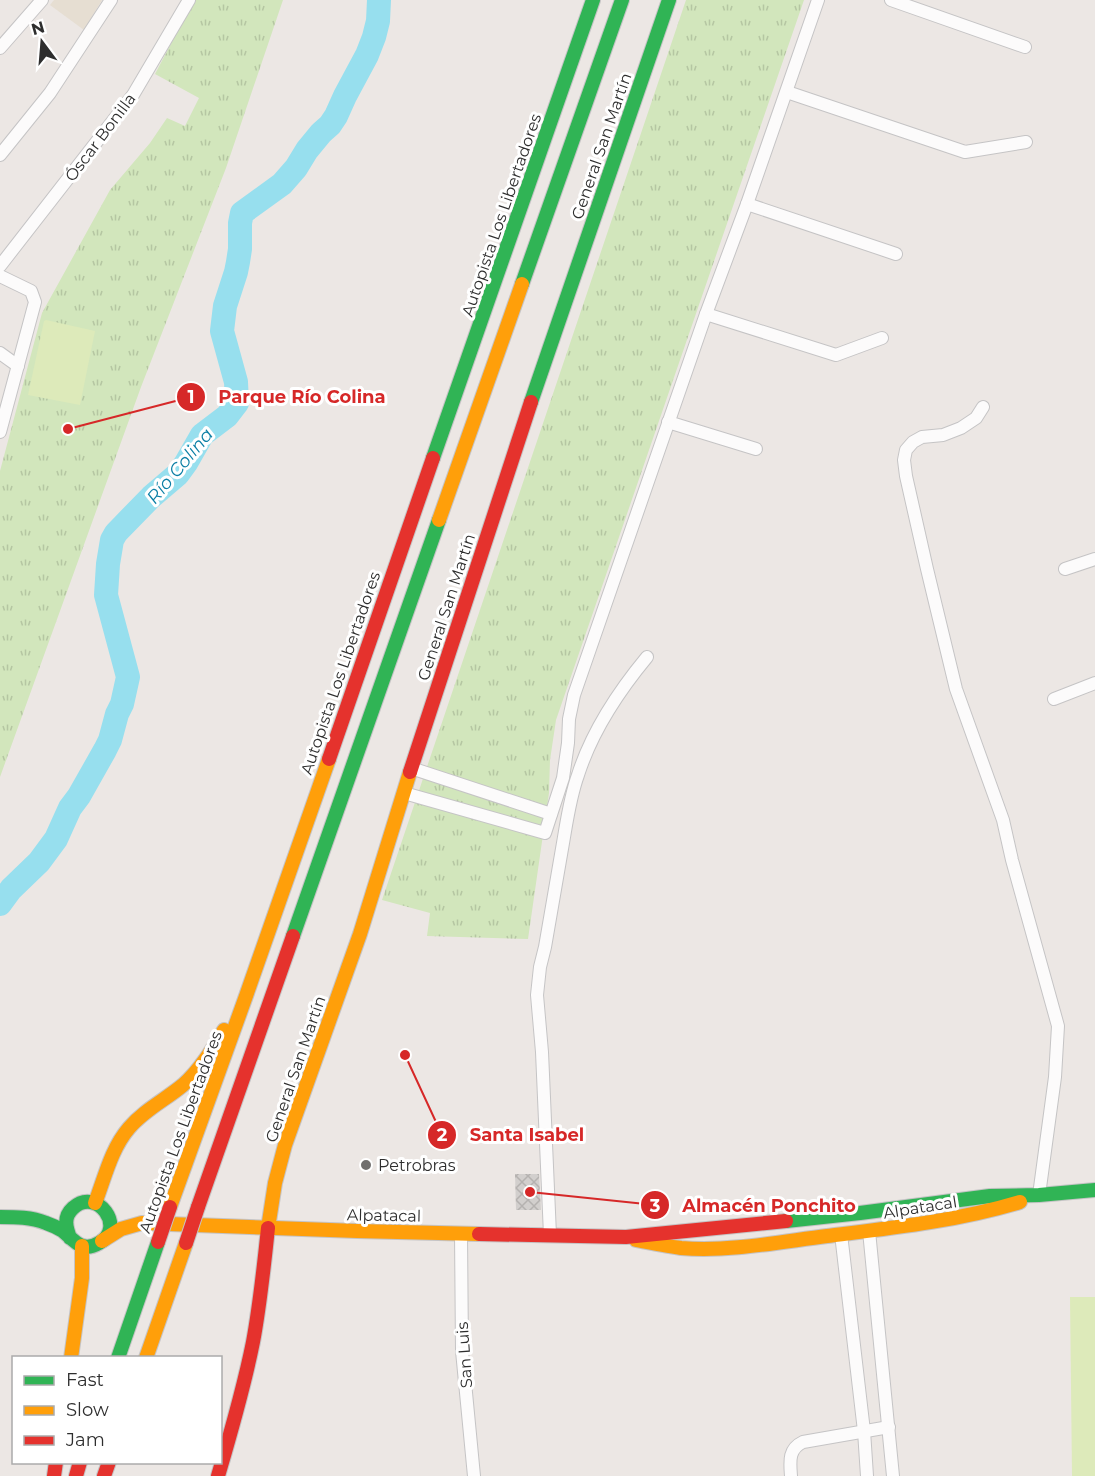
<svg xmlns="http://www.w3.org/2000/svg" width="1095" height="1476" font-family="Montserrat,sans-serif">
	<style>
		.education { fill: #e6ded2 }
		.park { fill: url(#park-tufts) }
		.pitch { fill: #ddeaba }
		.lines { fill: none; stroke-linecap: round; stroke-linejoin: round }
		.river { stroke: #97dfee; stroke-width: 24 }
		.building { fill: url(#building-cross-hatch) }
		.street-casing { stroke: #c5c4c5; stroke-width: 14 }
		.fast-casing { stroke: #c5c4c5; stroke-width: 16 }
		.slow-casing { stroke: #c5c4c5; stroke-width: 16 }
		.jam-casing { stroke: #c5c4c5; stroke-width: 16 }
		.street { stroke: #fcfbfb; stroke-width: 12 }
		.fast { stroke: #30b455; stroke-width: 14 }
		.slow { stroke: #ff9f0a; stroke-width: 14 }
		.jam { stroke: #e5322d; stroke-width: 14 }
		.jam-bridge-casing { stroke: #c6c4c4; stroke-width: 16; stroke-linecap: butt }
		.jam-bridge { stroke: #e5322d; stroke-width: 14 }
		.poi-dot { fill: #706f6e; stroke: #fff; stroke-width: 2 }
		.labels { text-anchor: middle; stroke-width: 6; stroke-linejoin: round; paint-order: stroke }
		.street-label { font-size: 16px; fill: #2e2e2e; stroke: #fff }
		.poi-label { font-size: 16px; fill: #2e2e2e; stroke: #fff; text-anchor: start }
		.water-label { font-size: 18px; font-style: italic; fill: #0b7fa5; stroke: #fff }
		.leader { fill: none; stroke: #d62828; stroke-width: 2 }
		.callout-dot { fill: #d62828; stroke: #fff; stroke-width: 2 }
		.mark-label { font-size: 18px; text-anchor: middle; font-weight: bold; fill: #fff }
		.callout-label { font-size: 18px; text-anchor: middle; font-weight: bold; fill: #d62828; stroke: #fff; stroke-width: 6; stroke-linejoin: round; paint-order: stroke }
	</style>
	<defs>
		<pattern id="park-tufts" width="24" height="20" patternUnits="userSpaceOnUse" patternTransform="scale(1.5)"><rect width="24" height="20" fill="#d2e6bc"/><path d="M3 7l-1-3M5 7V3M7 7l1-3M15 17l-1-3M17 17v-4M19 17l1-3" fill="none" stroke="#b5c6a2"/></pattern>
		<pattern id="building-cross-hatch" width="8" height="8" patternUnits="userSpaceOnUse" patternTransform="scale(1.5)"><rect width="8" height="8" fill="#d2cfcd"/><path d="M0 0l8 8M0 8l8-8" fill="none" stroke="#b5b2b0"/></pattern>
	</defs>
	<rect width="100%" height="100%" fill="#ece7e4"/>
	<path class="education" d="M54 0H102L84 30 50 5Z"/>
	<g class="park">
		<path d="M194 0H283L226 168 141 387 0 777V471L42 313 110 190 150 143 167 118 185 126 199 98 155 74Z"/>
		<path d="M686 0H804L556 720 550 760 549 793 528 939 427 936 430 913 382 900Z"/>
	</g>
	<g class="pitch">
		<path d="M46 320 95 331 80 405 28 395 44 321Z"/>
		<path d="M1070 1297H1095V1476H1072Z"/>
	</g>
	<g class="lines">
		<path class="river" d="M0 904 11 889 39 862 56 839 70 808 79 796 105 750 110 740 117 714 122 704 128 677 106 595 108 564 112 540 116 533 151 497 178 474 186 463 202 435 227 416 237 403 236 382 222 331 225 306 236 272 238 262 240 249V223L242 213 282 184 296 168 307 150 321 133 330 125 336 116 345 96 367 55 374 37 378 21 379 0"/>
	</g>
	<path class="building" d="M515 1174H539L541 1210H516Z"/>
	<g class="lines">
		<g class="street-casing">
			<g id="street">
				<path d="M891 0 1025 47"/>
				<path d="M0 48 42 0"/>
				<path d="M787 92 965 152 1026 142"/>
				<path d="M0 155 50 93 111 0"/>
				<path d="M747 204 896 254"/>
				<path d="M0 266 133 95 189 0"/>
				<path d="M0 276 31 291 35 302 0 432"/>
				<path d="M706 314 836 355 882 338"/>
				<path d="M0 353 18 366"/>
				<path d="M983 407 976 418 961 428 943 435 922 437 913 442 906 450 904 460 906 476 927 569 956 689 1003 820 1012 860 1058 1026 1055 1077 1039 1195"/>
				<path d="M668 422 756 449"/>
				<path d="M1065 569 1095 559"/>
				<path d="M1054 699 1095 683"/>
				<path d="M411 768 551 814"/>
				<path d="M404 793 545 833 563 778 568 743 569 719 574 695 706 314 747 204 818 0"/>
				<path d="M869 1231 893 1476"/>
				<path d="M461 1233 462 1351 474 1476"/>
				<path d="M841 1234 864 1431 867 1476"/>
				<path d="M550 1235 542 1052 537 995 540 967 545 947C551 912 557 877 563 843 567 820 570 797 578 775 592 731 618 692 647 657"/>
				<path d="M791 1476C790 1462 788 1449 803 1442L889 1427"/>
			</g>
		</g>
		<g class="fast-casing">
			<g id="fast">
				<path d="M522 284 622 0"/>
				<path d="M531 402 669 0"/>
				<path d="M433 458 593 0"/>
				<path d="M293 936 439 520"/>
				<path d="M0 1217C16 1217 31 1217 46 1223 52 1225 58 1228 63 1231 75 1241 82 1253 99 1243 127 1228 97 1186 73 1208 63 1217 66 1227 70 1238"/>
				<path d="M786 1221 860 1213 990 1196 1039 1195 1095 1190"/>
				<path d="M118 1358 158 1242"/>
			</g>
		</g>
		<g class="slow-casing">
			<g id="slow">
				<path d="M439 520 522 284"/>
				<path d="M95 1203C105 1177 111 1149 129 1128 144 1110 165 1100 183 1085 200 1070 212 1050 224 1030"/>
				<path d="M170 1207 246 996 329 759"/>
				<path d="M268 1228 275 1183 285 1145 360 934 410 772"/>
				<path d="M636 1240C651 1243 666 1246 681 1248 729 1252 779 1242 827 1236 892 1228 957 1221 1020 1202"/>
				<path d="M102 1241 121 1229 142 1223 357 1231 479 1234"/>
				<path d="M71 1358 82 1278V1246"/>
				<path d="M146 1358 186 1243"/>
			</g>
		</g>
		<g class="jam-casing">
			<g id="jam">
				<path d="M329 759 433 458"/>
				<path d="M410 772 531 402"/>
				<path d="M198 1207 293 936"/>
				<path d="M479 1234 626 1237 786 1221"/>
				<path d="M54 1476 56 1462"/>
				<path d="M76 1476 80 1462"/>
				<path d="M104 1476 109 1462"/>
				<path d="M218 1476C231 1432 244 1387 253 1342 260 1305 264 1266 268 1228"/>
			</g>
		</g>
		<use href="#street" class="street"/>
		<use href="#fast" class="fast"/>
		<use href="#slow" class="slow"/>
		<use href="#jam" class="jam"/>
		<g class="jam-bridge-casing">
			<g id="jam-bridge">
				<path d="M158 1242 170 1207"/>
				<path d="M186 1243 198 1207"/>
			</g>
		</g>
		<use href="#jam-bridge" class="jam-bridge"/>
	</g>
	<circle class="poi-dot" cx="366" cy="1165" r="6"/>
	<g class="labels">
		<g class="street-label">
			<text transform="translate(100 137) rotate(-53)" y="6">Óscar Bonilla</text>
			<text transform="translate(601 146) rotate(-71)" y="6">General San Martín</text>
			<text transform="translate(501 215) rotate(-71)" y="6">Autopista Los Libertadores</text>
			<text transform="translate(446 607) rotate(-72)" y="6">General San Martín</text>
			<text transform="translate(340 673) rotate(-71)" y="6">Autopista Los Libertadores</text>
			<text transform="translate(295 1069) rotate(-71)" y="6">General San Martín</text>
			<text transform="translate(180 1132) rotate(-70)" y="6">Autopista Los Libertadores</text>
			<text transform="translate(920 1207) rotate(-9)" y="6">Alpatacal</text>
			<text transform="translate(384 1215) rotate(1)" y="6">Alpatacal</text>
			<text transform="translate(464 1355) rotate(-94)" y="6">San Luis</text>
		</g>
		<g class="poi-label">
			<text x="378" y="1171">Petrobras</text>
		</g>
		<g class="water-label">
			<text transform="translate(180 466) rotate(-50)" y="6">Río Colina</text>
		</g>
	</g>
	<path class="leader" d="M68 429L191 397M405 1055L442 1135M530 1192L655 1205"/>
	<g class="callout-dot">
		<circle cx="68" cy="429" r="6"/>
		<circle cx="405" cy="1055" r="6"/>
		<circle cx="530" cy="1192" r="6"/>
		<circle cx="191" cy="397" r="15"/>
		<circle cx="442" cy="1135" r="15"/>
		<circle cx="655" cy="1205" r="15"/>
	</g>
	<g class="mark-label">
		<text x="191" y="403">1</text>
		<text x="442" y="1141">2</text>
		<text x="655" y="1212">3</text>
	</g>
	<g class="callout-label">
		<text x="302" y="403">Parque Río Colina</text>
		<text x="527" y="1141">Santa Isabel</text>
		<text x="769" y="1212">Almacén Ponchito</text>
	</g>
	<rect x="12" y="1356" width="210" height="108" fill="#ffffff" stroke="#ababab" stroke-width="1.5"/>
	<rect x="24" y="1376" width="30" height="9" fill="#30b455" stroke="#ababab" stroke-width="1.5"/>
	<text x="66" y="1386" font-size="18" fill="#2e2e2e">Fast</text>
	<rect x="24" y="1406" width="30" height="9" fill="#ff9f0a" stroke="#ababab" stroke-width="1.5"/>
	<text x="66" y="1416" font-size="18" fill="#2e2e2e">Slow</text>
	<rect x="24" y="1436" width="30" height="9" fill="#e5322d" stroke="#ababab" stroke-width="1.5"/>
	<text x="66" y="1446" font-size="18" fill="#2e2e2e">Jam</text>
	<g transform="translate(42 42) rotate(344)" stroke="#ffffff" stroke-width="4.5" paint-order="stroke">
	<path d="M0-4.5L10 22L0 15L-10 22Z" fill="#2e2e2e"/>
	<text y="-9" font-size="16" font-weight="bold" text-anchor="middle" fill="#2e2e2e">N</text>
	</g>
</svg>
